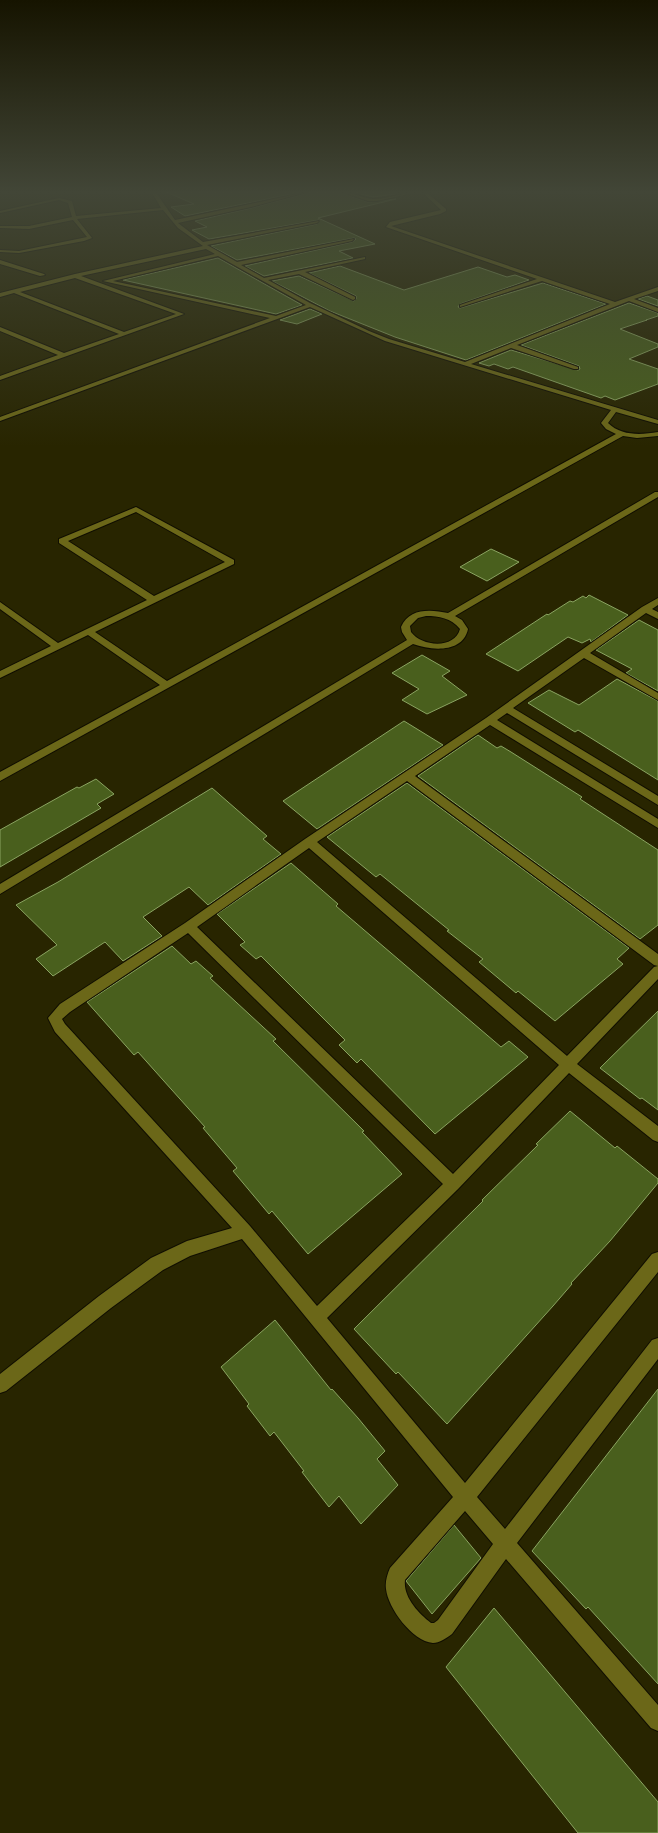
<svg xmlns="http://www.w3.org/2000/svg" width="658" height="1833" font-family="'IBM Plex Serif',serif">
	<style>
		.building { fill: #495f1d; stroke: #8aa461 }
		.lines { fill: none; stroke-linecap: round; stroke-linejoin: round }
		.minor-casing { stroke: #100e00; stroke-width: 2 }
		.minor { fill: #6b6718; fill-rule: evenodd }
	</style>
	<rect width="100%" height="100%" fill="#282500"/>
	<g class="building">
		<path d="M164 191H306L185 216 171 207 194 204Z"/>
		<path d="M312 191H338L339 192 368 202 396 199 318 218 375 244 339 251 353 258 264 276 245 266 352 242 356 239 354 238 237 260 211 246 317 224 320 221 319 220 209 239 192 230 207 227 195 221 251 208 311 192Z"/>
		<path d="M348 191H395V194L373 197Z"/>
		<path d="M218 258 302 305 276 314 123 280Z"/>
		<path d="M340 266 404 290 478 267 507 277 515 275 529 280 460 304 458 307 460 308 543 283 606 304 466 360 395 337 330 311 272 281 299 276 354 301 356 299V296L309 273Z"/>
		<path d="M647 296 658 300V306L638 299Z"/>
		<path d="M629 303 658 313V316L646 320H647L620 329 658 344V347L629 359 658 369V384L615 400 605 396 601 398 513 367 508 369 494 364 489 366 479 363 511 350 578 370 580 369 579 366 521 345Z"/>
		<path d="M310 309 322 314 297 324 280 320Z"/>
		<path d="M491 549 519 562 487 581 460 567Z"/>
		<path d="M589 595 628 615 591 642 590 639 582 643 568 637 518 671 486 654 547 614 548 615 570 601 573 602 583 596 586 598Z"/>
		<path d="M639 620 658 630V691L626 673 632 669 596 650Z"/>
		<path d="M422 655 450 671 442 676 467 695 427 714 402 700 419 689 392 673Z"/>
		<path d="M617 679 658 701V780L578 730 575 732 528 703 549 690 579 705Z"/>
		<path d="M404 721 443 745 317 829 283 801Z"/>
		<path d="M478 735 497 748 501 746 511 752 582 797 580 799 658 850V925L640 939 418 776Z"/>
		<path d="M96 779 114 794 97 804 101 808 0 867V830L77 787 79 788Z"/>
		<path d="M407 783 629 948 617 959 623 964 555 1021 518 991 516 993 479 962 483 959 447 931 449 930 380 874 376 877 327 837Z"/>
		<path d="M212 788 267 836 263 839 281 854 208 905 189 887 143 917 162 936 123 961 105 942 53 976 36 959 57 945 16 905 58 882Z"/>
		<path d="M291 863 338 904 336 906 501 1047 509 1041 528 1057 435 1134 361 1059 357 1063 339 1045 345 1040 261 956 256 959 240 945 245 942 217 914Z"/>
		<path d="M172 946 191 964 196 961 213 976 210 978 276 1039 273 1041 364 1131 362 1132 402 1174 308 1254 272 1211 269 1214 233 1171 237 1168 203 1128 205 1127 138 1052 134 1055 87 1002Z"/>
		<path d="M658 1011V1110L642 1098 640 1099 600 1068Z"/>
		<path d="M570 1111 615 1148 617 1146 658 1179V1183L610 1241 571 1283 572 1284 553 1306 447 1424 398 1372 396 1374 354 1329 483 1201 482 1200 538 1145 536 1144Z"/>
		<path d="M275 1320 331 1390 332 1389 358 1418 385 1451 377 1459 398 1485 361 1524 339 1496 329 1507 302 1472 304 1471 274 1432 270 1436 247 1406 249 1404 221 1367Z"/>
		<path d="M658 1389V1684L588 1607 586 1609 532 1551Z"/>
		<path d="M454 1525 481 1558 432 1614 406 1581Z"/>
		<path d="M494 1608 658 1802V1833H578L446 1667Z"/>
	</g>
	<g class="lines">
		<g class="minor-casing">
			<g id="minor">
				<path d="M151 191H155L175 220 311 191 251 207 178 223 203 242 319 221 317 223 207 245 237 262 354 239 352 241 241 265 264 278 365 257V259L305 272 355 297V299L353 300 299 274 268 280 310 303 369 331 389 339 465 362 610 304 542 281 460 307V305L537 279 386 227 390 222 441 210 421 191 377 201H368L339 191C351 191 361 198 373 199 390 199 408 191 425 191L446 209V211L440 214 391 226 615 302 658 287V291L634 299 658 308V312L629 301 517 345 578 367V369H574L511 348 471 364 658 420V424L616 412 608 423C621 436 641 435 658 432V436L637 438 623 436 0 781V772L160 685 88 635 0 678V671L51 646 0 609V602L58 643 147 600 59 543V539L136 507 234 560V564L95 632 167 681 616 434 606 429 601 423 611 410 385 341 310 307 0 421V417L270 318 103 281 215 254 206 249 81 276 184 314 0 380V376L58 355 0 331V327L64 353 119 334 14 293 0 297V293L75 274 203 246 178 228 163 210 77 219 92 238 84 241 19 253 0 252V250L19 251 87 237 73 220 29 229 0 228V226H29L72 217 68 203 59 200 0 213V211L59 198 72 201 76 216 161 208ZM218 256 306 305 276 316 113 281ZM75 278 176 314 124 332 20 292ZM136 512 225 562 154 596 68 541Z"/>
				<path d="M0 260 44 274 45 275 40 276 0 264Z"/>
				<path d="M655 492H658V497L455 616 462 620 468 629C463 653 432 651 413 644L0 894V884L407 640 402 632 401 627C409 608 430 609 448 613ZM426 616C439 616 451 618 460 629 455 649 422 647 411 632L410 626 418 618Z"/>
				<path d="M658 598V605L652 609 658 612V619L646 613 590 653 658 693V700L584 658 513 708 658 796V805L507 713 497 720 658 819V828L490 725 415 776 658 954V979L577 1064 658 1126V1142L653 1140 569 1073 458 1189 327 1318 465 1483 652 1254 658 1252V1272L477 1497 505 1529 652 1340 658 1338V1359L517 1543 658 1705V1731L651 1728 506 1559 452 1634C447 1638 439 1643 433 1643 412 1641 388 1608 386 1589 385 1582 387 1575 390 1568L453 1497 242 1239 190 1256 163 1270 111 1308 6 1391 0 1393V1374L99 1296 151 1258 187 1241 232 1228 55 1032 48 1018 60 1004 185 923 305 839 486 718 642 607ZM407 781 654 965 658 966 654 967 567 1056 317 842ZM309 848 559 1065 453 1174 197 927ZM188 933 443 1184 317 1306 250 1226 65 1024 62 1019 70 1012ZM465 1511 493 1544 438 1620 434 1623H431C418 1613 403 1597 405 1580Z"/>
			</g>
		</g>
		<use href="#minor" class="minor"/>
	</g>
	<linearGradient id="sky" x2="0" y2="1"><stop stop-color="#161400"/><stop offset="0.43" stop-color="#424637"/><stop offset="1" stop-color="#424637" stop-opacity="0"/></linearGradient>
	<rect width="658" height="447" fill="url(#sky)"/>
</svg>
